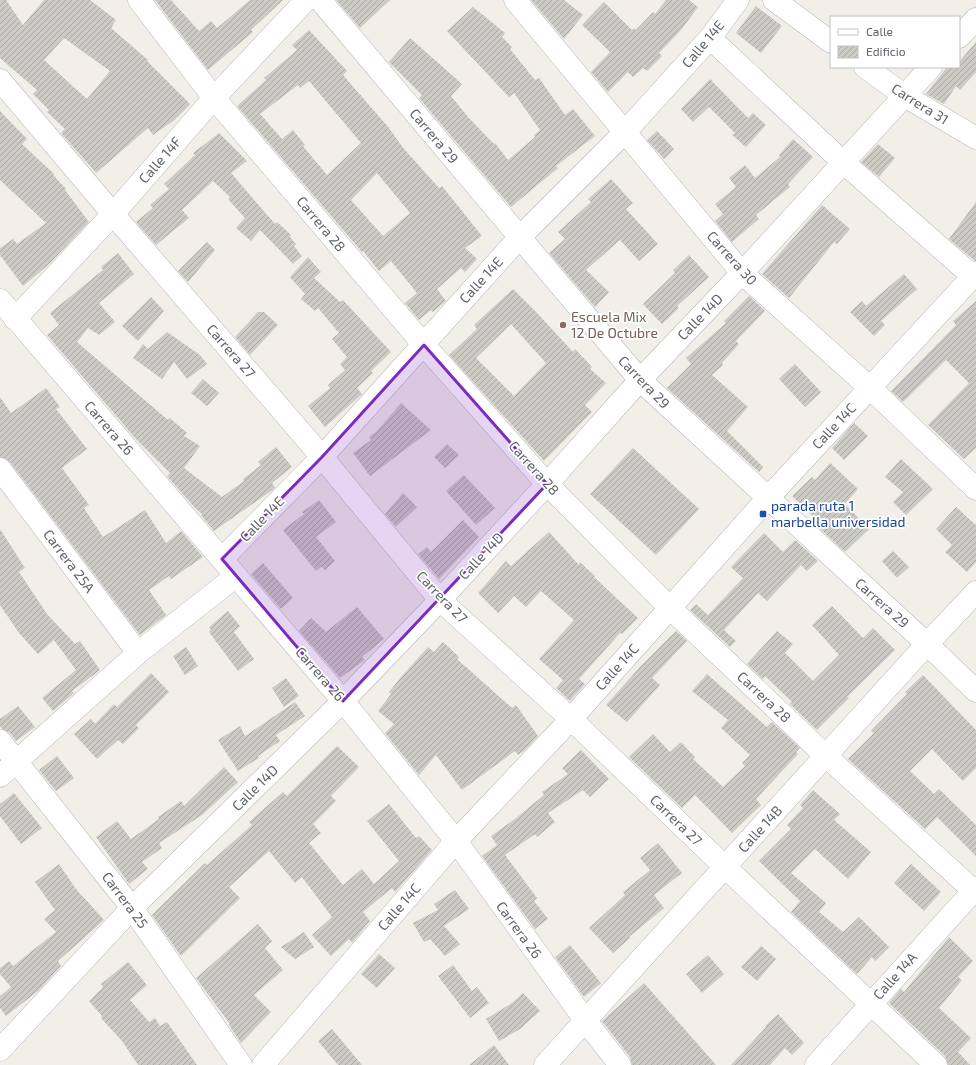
<svg xmlns="http://www.w3.org/2000/svg" width="976" height="1065" font-family="'Exo 2',sans-serif">
	<style>
		.building { fill: url(#building-hatch); fill-rule: evenodd }
		.lines { fill: none; stroke-linecap: round; stroke-linejoin: round }
		.minor-casing { stroke: #b5b8bc; stroke-width: 23 }
		.minor { stroke: #fff; stroke-width: 22 }
		.marked { fill: #7b2cbf; fill-opacity: 0.2; stroke: #7b2cbf; stroke-width: 3; stroke-linejoin: round }
		.education-dot { fill: #8d6e63; stroke: #fff; stroke-width: 1.5 }
		.transit-dot { fill: #1a4fb4; stroke: #fff; stroke-width: 1.5 }
		.labels { text-anchor: middle; stroke-width: 3.5; stroke-linejoin: round; paint-order: stroke }
		.street-label { font-size: 14px; fill: #5f6368; stroke: #fff }
		.education-label { font-size: 14px; fill: #785e54; stroke: #fff; text-anchor: start }
		.transit-label { font-size: 14px; fill: #164399; stroke: #fff; text-anchor: start }
	</style>
	<defs>
		<pattern id="building-hatch" width="6" height="6" patternUnits="userSpaceOnUse"><rect width="6" height="6" fill="#cccac5"/><path d="M-1 1l2-2M0 6l6-6M5 7l2-2" fill="none" stroke="#a9a8a4"/></pattern>
	</defs>
	<rect width="100%" height="100%" fill="#f1efe8"/>
	<g class="building">
		<path d="M0 0H6L23 25 44 0H90L116 20 111 28 148 60 147 61 190 104 173 121 153 135 148 128 96 173 61 133 65 129 47 112 49 110 33 94 37 90 0 58ZM64 38 110 71 87 99 44 60Z"/>
		<path d="M155 0H171L199 31 211 21 217 28 250 0H283L251 30 253 32 208 70Z"/>
		<path d="M336 0H390L360 28Z"/>
		<path d="M531 0H564L583 15 564 39Z"/>
		<path d="M666 0H689L698 7 681 30 659 53 662 56 647 71 643 68 633 77 628 72 608 92 591 72 610 52 582 25 604 2 632 30 634 28 636 30 653 12 655 14Z"/>
		<path d="M756 6 782 26 761 53 736 33Z"/>
		<path d="M473 7 505 33 502 37 512 47 510 49 535 80 539 78 565 115 573 109 595 136 556 166 558 168 511 207 419 98 422 95 389 62 410 38 462 84 451 96 468 117 494 144 495 143 508 160 535 137 534 135 540 130 514 93 509 97 447 31Z"/>
		<path d="M309 30 347 71 343 75 389 128 404 149 439 188 442 186 482 236 465 248 477 259 465 272 461 268 437 289 446 301 433 312 431 310 419 320 405 303 417 293 391 261 379 271 363 251 362 252 237 106 266 80 264 78 297 50 292 45ZM309 81 361 143 327 175 303 146 305 145 293 130 282 139 260 114 298 85 300 88ZM377 173 410 213 383 236 351 200Z"/>
		<path d="M976 42V72L960 90 956 86 944 104 926 94 947 67H959V62Z"/>
		<path d="M710 79 748 118 753 113 766 125 746 147 732 135 735 133 709 107 693 122 681 109Z"/>
		<path d="M0 111 27 139 22 144 54 174 53 175 66 189 65 190 89 222 47 266 23 286 0 255V248L13 239 17 244 46 223 0 180Z"/>
		<path d="M657 131 674 149 664 159 647 140Z"/>
		<path d="M219 133 247 161 231 173 275 224 277 222 291 235 290 237 296 244 294 246 302 256 293 264 260 230 251 241 236 228 245 218 228 199 230 197 213 181 182 210 189 218 156 245 136 222 153 208 150 205 169 189 164 184 195 155 193 153Z"/>
		<path d="M793 139 813 157 788 184 790 187 756 215 759 219 732 242 715 221 723 214 715 204 736 187 729 178 745 165 755 178 780 157 779 155Z"/>
		<path d="M878 144 895 158 879 177 861 162Z"/>
		<path d="M611 179 633 203 626 209 658 244 639 261 620 240 586 270 609 292 595 307 549 253 565 239 558 232 591 202 588 199Z"/>
		<path d="M976 202V261H975L949 239Z"/>
		<path d="M822 205 850 229 837 244 834 242 789 298 762 274Z"/>
		<path d="M207 242 215 250 188 282 178 271Z"/>
		<path d="M118 253 134 274 99 303 115 322 99 335 88 328 77 342 168 420 170 418 187 433 184 436 200 446 184 468 222 497 244 481 243 479 261 465 258 462 276 447 292 467 272 483 275 487 271 491 214 531 201 515 202 514 195 508 167 476 170 473 136 439 47 335 59 325 50 313 103 270 101 267Z"/>
		<path d="M689 255 709 277 677 306 679 308 662 324 643 304 675 273 673 270Z"/>
		<path d="M308 257 321 272 314 278 340 302 343 300 391 352 371 371 373 373 357 388 362 394 325 427 308 406 330 388 328 385 345 370 340 364 347 357 332 339 339 333 318 308 315 311 301 299 305 294 290 277Z"/>
		<path d="M904 274 917 289 881 321 885 325 874 336 850 312 862 301 866 306Z"/>
		<path d="M513 289 537 313 573 352 575 349 592 367 590 369 606 383 585 405 592 412 544 461 449 355 477 329 474 325ZM511 324 546 363 514 396 476 358Z"/>
		<path d="M749 296 765 311 736 341 739 344 722 363 723 365 712 375 748 407 727 431 763 467 759 472 667 388 691 364 686 358 726 323 724 321Z"/>
		<path d="M151 297 164 311 138 341 122 326Z"/>
		<path d="M976 301V448L964 459 928 425 969 383 946 360 903 402 891 391 956 325 953 321Z"/>
		<path d="M258 312H264L278 325 250 355 235 337Z"/>
		<path d="M167 332 200 355 207 364 187 379 174 362 162 379 133 358 143 344 148 349Z"/>
		<path d="M795 364 821 392 805 407 779 379Z"/>
		<path d="M203 379 219 393 207 406 191 393Z"/>
		<path d="M46 388 60 407 56 409 87 449 62 468 89 505 84 508 103 537 145 510 166 543 181 531 203 557 171 579 169 576 149 590 166 615 140 635 10 462 0 457V397L11 413Z"/>
		<path d="M401 403 431 430 370 476 353 453 371 440 369 437 377 431Z"/>
		<path d="M854 423 868 436 844 460 832 448Z"/>
		<path d="M447 444 459 455 445 468 434 457Z"/>
		<path d="M633 448 699 509 656 555 590 494Z"/>
		<path d="M901 459 933 489 906 515 893 502 903 492 885 477Z"/>
		<path d="M830 463 858 489 845 504 869 529 845 552 813 522 816 519 792 496 812 477 815 480Z"/>
		<path d="M464 475 495 508 476 525 446 491Z"/>
		<path d="M403 493 417 507 396 527 385 514Z"/>
		<path d="M319 500 336 522 316 537 335 561 325 570 321 567 316 571 283 530 304 514 302 512Z"/>
		<path d="M956 507 976 525V562L967 572 945 552 952 545 936 529Z"/>
		<path d="M463 520 479 537 439 579 418 554 427 547 431 552Z"/>
		<path d="M0 529 25 568 19 572 47 614 75 644 80 641 100 670 72 691 74 693 53 711 42 698 76 670 54 640 38 654 19 633 0 605Z"/>
		<path d="M549 532 579 565 580 562 595 576 594 577 638 618 622 634 620 633 579 679 585 684 570 701 556 688 563 680 539 659 574 620 541 591 526 607 514 596 498 613 478 593 506 561 511 566Z"/>
		<path d="M764 533 783 552 795 540 818 561 807 571 801 565 767 601 758 593 724 630 736 641 730 647 690 610 696 604 708 615 743 578 731 567Z"/>
		<path d="M893 551 909 567 897 578 882 561Z"/>
		<path d="M263 563 293 598 281 609 251 574Z"/>
		<path d="M832 606 863 638 873 628 895 650 847 697 849 698 817 730 790 704 792 702 765 676 763 679 747 664 777 631 793 644 785 653 813 681 839 655 812 625Z"/>
		<path d="M357 607 384 639 362 657 365 660 340 678 299 631 311 618 326 632Z"/>
		<path d="M228 611 240 626 234 632 254 659 238 671 209 632 211 630 209 627Z"/>
		<path d="M676 631 687 641 652 678 660 685 627 722 606 705 640 667Z"/>
		<path d="M443 642 459 657 457 659 512 708 516 705 538 736 525 750 518 755 515 751 462 790 436 755 419 775 385 733 394 724 378 711 391 694 389 692 401 677 428 647 434 652Z"/>
		<path d="M186 647 198 666 185 675 173 656Z"/>
		<path d="M151 673 169 692 136 725 139 728 123 744 118 740 97 759 74 734 91 719 95 724 114 704 117 707Z"/>
		<path d="M707 674 767 727 772 722 800 748 796 752 798 754 756 799 761 805 732 833 695 795 682 808 629 757 653 734 670 752 681 742 695 757 693 759 723 787 745 766 742 763 750 755 721 728 728 720 692 691Z"/>
		<path d="M923 675 976 730V768L963 781 932 749 910 771 934 794 939 789 976 825V856L937 817 925 829 848 759 874 733 871 731 907 694 905 692Z"/>
		<path d="M286 678 299 696 284 707 272 688Z"/>
		<path d="M295 702 305 716 276 735 280 741 258 756 259 758 238 771 218 740 240 726 245 736Z"/>
		<path d="M18 706 35 727 16 741 10 733 2 729 0 726V719Z"/>
		<path d="M337 746 359 767 331 796 336 801 313 824 321 833 309 843 343 885 362 869 374 884 399 861 367 821 389 804 416 838 419 836 432 850 395 892 392 888 363 912 370 921 352 943 349 939 331 956 312 935 332 917 302 877 295 883 269 851 229 887 240 898 181 956 152 915 205 863 207 865 252 825 249 822 283 792 287 796Z"/>
		<path d="M581 750 609 779 590 797 583 790 548 813 555 822 537 837 535 834 505 855 537 898 534 901 548 919 535 929 482 856 497 845 491 836 515 819 544 795 542 792 568 774 562 768Z"/>
		<path d="M57 756 74 778 56 791 39 770Z"/>
		<path d="M224 767 238 782 202 815 159 843 162 848 142 862 148 869 129 884 96 837 117 821 131 839 159 819 158 817 181 801 184 806Z"/>
		<path d="M813 790 840 814 834 820 871 852 848 879 815 849 791 873 826 903 819 912 843 932 859 917 889 947 875 961 872 957 857 974 791 912 800 901 759 861 791 829 787 825 803 808 800 805Z"/>
		<path d="M14 793 42 828 21 844 0 816V804Z"/>
		<path d="M658 843 682 873 654 895 664 908 629 937 630 938 613 953 589 928 625 895 623 892 650 870 640 858Z"/>
		<path d="M59 864 76 889 104 920 58 961 61 966 38 991 6 1016 0 1008V996L11 987 0 974V968L9 961 13 966 56 932 44 919 55 910 35 882Z"/>
		<path d="M911 864 941 892 924 911 894 883Z"/>
		<path d="M455 890 469 909 444 926 460 944 445 956 430 939 424 942 413 923 438 910 434 904Z"/>
		<path d="M258 924 272 941 265 948 283 970 254 995 271 1012 241 1043 229 1025 230 1024 196 978Z"/>
		<path d="M304 932 314 947 295 959 281 947Z"/>
		<path d="M949 937 973 961 958 977 962 980 939 1008 971 1038 958 1052 970 1065H948L945 1056 889 1003 901 989 904 992Z"/>
		<path d="M570 945 601 983 584 997 555 957Z"/>
		<path d="M761 946 776 959 757 981 741 967Z"/>
		<path d="M379 954 395 968 377 988 361 974Z"/>
		<path d="M708 955 724 974 702 993 686 974Z"/>
		<path d="M128 962 147 985 130 1000 149 1022 155 1018 160 1026 167 1022 197 1065H138L122 1041 101 1018 102 1016 89 1001 103 987 101 984Z"/>
		<path d="M453 965 472 991 477 987 489 1003 470 1018 438 976Z"/>
		<path d="M644 983 694 1040 716 1065H632L630 1057 602 1021Z"/>
		<path d="M523 993 540 1011 520 1029 499 1041 486 1019 512 1003Z"/>
		<path d="M778 1014 804 1043 792 1055 785 1048 770 1065H731L766 1027 765 1026Z"/>
		<path d="M332 1029 362 1065H338L318 1041Z"/>
		<path d="M494 1045 509 1065H469Z"/>
	</g>
	<g class="lines">
		<g class="minor-casing">
			<g id="minor">
				<path d="M139 0 214 98 424 345 547 484 670 608 826 756 976 893"/>
				<path d="M320 0 640 380 927 644 976 691"/>
				<path d="M515 0 742 273 869 387 976 489"/>
				<path d="M774 0 831 42"/>
				<path d="M959 37 976 19"/>
				<path d="M710 38 844 163 976 279"/>
				<path d="M865 67 905 96 976 138"/>
				<path d="M0 80 113 214 322 457 440 600 571 719 725 867 936 1065"/>
				<path d="M0 300 343 701 456 841 585 1020 620 1065"/>
				<path d="M15 319 113 214 214 98 306 0"/>
				<path d="M0 469 138 653"/>
				<path d="M222 559 322 457 519 238 625 132 710 38 738 0"/>
				<path d="M0 741 132 908 241 1065"/>
				<path d="M0 776 138 653 236 576"/>
				<path d="M0 1050 132 908 343 701 440 600 547 484 640 380 742 273 931 67"/>
				<path d="M263 1065 456 841 571 719 767 499 976 273"/>
				<path d="M545 1065 927 644 976 592"/>
				<path d="M816 1065 976 888"/>
			</g>
		</g>
		<use href="#minor" class="minor"/>
	</g>
	<path class="marked" d="M424 345 547 484 343 701 222 559 322 457Z"/>
	<circle class="education-dot" cx="563" cy="325" r="4"/>
	<rect class="transit-dot" x="759" y="510" width="8" height="8" rx="2"/>
	<g class="labels">
		<g class="street-label">
			<text transform="translate(703 44) rotate(-50)" y="5">Calle 14E</text>
			<text transform="translate(920 104) rotate(32)" y="5">Carrera 31</text>
			<text transform="translate(434 136) rotate(50)" y="5">Carrera 29</text>
			<text transform="translate(160 160) rotate(-49)" y="5">Calle 14F</text>
			<text transform="translate(321 224) rotate(50)" y="5">Carrera 28</text>
			<text transform="translate(732 258) rotate(48)" y="5">Carrera 30</text>
			<text transform="translate(481 280) rotate(-48)" y="5">Calle 14E</text>
			<text transform="translate(700 317) rotate(-46)" y="5">Calle 14D</text>
			<text transform="translate(231 351) rotate(49)" y="5">Carrera 27</text>
			<text transform="translate(644 382) rotate(46)" y="5">Carrera 29</text>
			<text transform="translate(834 426) rotate(-47)" y="5">Calle 14C</text>
			<text transform="translate(109 428) rotate(49)" y="5">Carrera 26</text>
			<text transform="translate(534 468) rotate(48)" y="5">Carrera 28</text>
			<text transform="translate(262 519) rotate(-46)" y="5">Calle 14E</text>
			<text transform="translate(481 556) rotate(-47)" y="5">Calle 14D</text>
			<text transform="translate(69 561) rotate(53)" y="5">Carrera 25A</text>
			<text transform="translate(442 597) rotate(46)" y="5">Carrera 27</text>
			<text transform="translate(882 603) rotate(42)" y="5">Carrera 29</text>
			<text transform="translate(617 667) rotate(-48)" y="5">Calle 14C</text>
			<text transform="translate(320 674) rotate(49)" y="5">Carrera 26</text>
			<text transform="translate(764 697) rotate(43)" y="5">Carrera 28</text>
			<text transform="translate(255 788) rotate(-45)" y="5">Calle 14D</text>
			<text transform="translate(676 820) rotate(44)" y="5">Carrera 27</text>
			<text transform="translate(760 829) rotate(-48)" y="5">Calle 14B</text>
			<text transform="translate(125 900) rotate(53)" y="5">Carrera 25</text>
			<text transform="translate(399 907) rotate(-49)" y="5">Calle 14C</text>
			<text transform="translate(519 930) rotate(54)" y="5">Carrera 26</text>
			<text transform="translate(895 976) rotate(-48)" y="5">Calle 14A</text>
		</g>
		<g class="education-label">
			<text x="571" y="322">Escuela Mix<tspan x="571" dy="16">12 De Octubre</tspan></text>
		</g>
		<g class="transit-label">
			<text x="771" y="511">parada ruta 1<tspan x="771" dy="16">marbella universidad</tspan></text>
		</g>
	</g>
	<rect x="830" y="16" width="130" height="52" fill="#ffffff" stroke="#bfc1c3"/>
	<rect x="838" y="29" width="20" height="6" fill="#ffffff" stroke="#bfc1c3"/>
	<text x="866" y="36" font-size="12" fill="#5f6368">Calle</text>
	<rect x="838" y="46" width="20" height="12" fill="url(#building-hatch)" stroke="#bfc1c3"/>
	<text x="866" y="56" font-size="12" fill="#5f6368">Edificio</text>
</svg>
